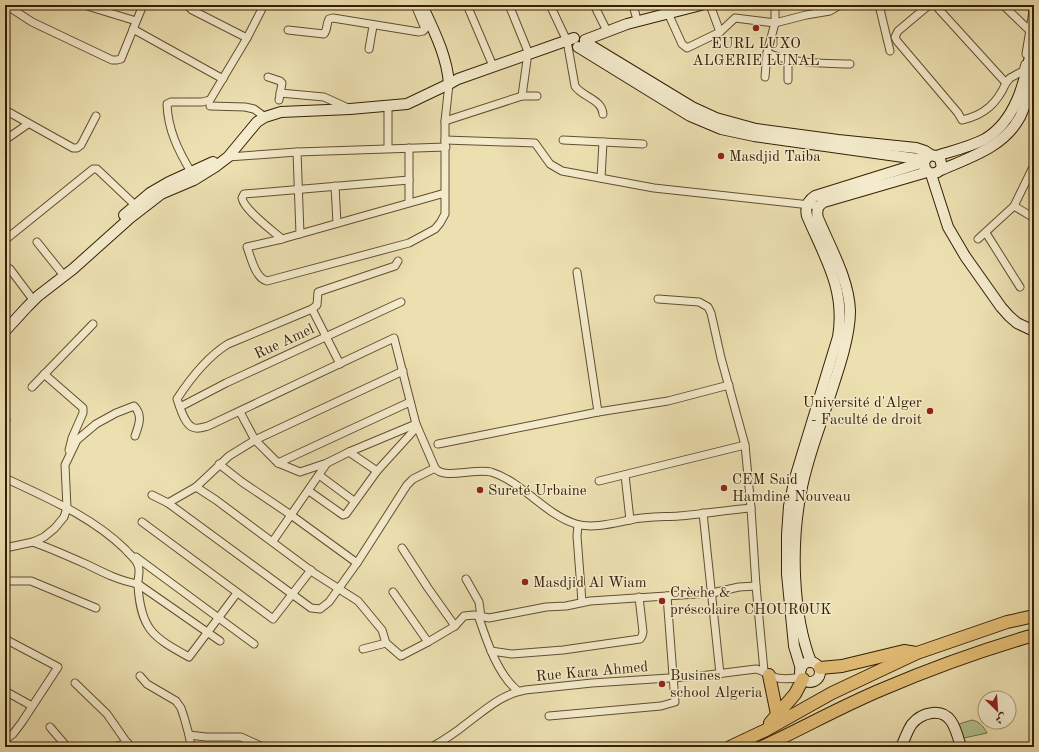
<svg xmlns="http://www.w3.org/2000/svg" width="1039" height="752" font-family="'Old Standard TT',Amiri,serif">
	<style>
		.green { fill: #b3c38f; stroke: #74704a }
		.lines { fill: none; stroke-linecap: round; stroke-linejoin: round }
		.street-casing { stroke: #634e2f; stroke-width: 9 }
		.secondary-casing { stroke: #351e04; stroke-width: 12 }
		.highway-casing { stroke: #351e04; stroke-width: 14 }
		.street { stroke: #f3ebcc; stroke-width: 7 }
		.secondary { stroke: #f3ebcc; stroke-width: 10 }
		.highway { stroke: #e6c078; stroke-width: 12 }
		.poi-dot { fill: #8f2418; stroke: #f3ebcc; stroke-width: 1.5 }
		.labels { text-anchor: middle; stroke-width: 3; stroke-linejoin: round; paint-order: stroke }
		.poi-label { font-size: 15px; fill: #351e04; stroke: #f3ebcc; text-anchor: start }
		.street-label { font-size: 15px; fill: #351e04; stroke: #f3ebcc }
	</style>
	<rect width="100%" height="100%" fill="#ece0b1"/>
	<filter id="stains"><feTurbulence type="fractalNoise" baseFrequency=".005" numOctaves="4"/><feColorMatrix values="0 0 0 0 .2 0 0 0 0 .09 0 0 0 0 .02 0 0 0 .5 -.17"/></filter>
	<radialGradient id="worn" r=".72"><stop offset=".6" stop-color="#630" stop-opacity="0"/><stop offset="1" stop-color="#630" stop-opacity=".3"/></radialGradient>
	<path class="green" d="M972 720C979 721 984 727 987 733L964 738 959 724Z"/>
	<g class="lines">
		<g class="street-casing">
			<g id="street">
				<path d="M6 5 32 22 112 60H117L121 59 143 5"/>
				<path d="M84 5 136 21"/>
				<path d="M187 5 192 10 247 38"/>
				<path d="M467 5 493 66"/>
				<path d="M509 5 529 54"/>
				<path d="M550 5 567 41 575 86C582 97 602 99 603 114"/>
				<path d="M594 5 605 27"/>
				<path d="M633 5 636 16"/>
				<path d="M663 5 664 9"/>
				<path d="M710 5 720 32"/>
				<path d="M879 5 890 51"/>
				<path d="M929 5 898 31 895 37 897 41 958 113 962 120C985 115 997 103 1006 83"/>
				<path d="M935 5 1006 83 1010 78 1023 71 1025 64"/>
				<path d="M1003 5 1030 31"/>
				<path d="M668 13 682 44 687 48 720 32 735 18 775 23 806 15 830 11 840 5"/>
				<path d="M133 29 223 79"/>
				<path d="M288 30 324 34C328 29 326 24 329 19L333 18 419 32 423 31 425 29 415 5"/>
				<path d="M369 49 373 26"/>
				<path d="M767 53C794 64 822 63 850 64"/>
				<path d="M1026 54 1033 11 1030 5"/>
				<path d="M268 77 280 81 282 83 279 100"/>
				<path d="M765 77 767 53 775 23V5"/>
				<path d="M788 80V59"/>
				<path d="M280 93 324 97 348 108"/>
				<path d="M522 96 527 60"/>
				<path d="M210 106 245 107 254 109 265 117"/>
				<path d="M5 110 73 148H77L81 145 96 116"/>
				<path d="M445 121 522 96H537"/>
				<path d="M5 140 28 124"/>
				<path d="M445 140 535 143 550 164 562 171 654 188 819 206"/>
				<path d="M563 140 643 144"/>
				<path d="M388 148V107"/>
				<path d="M409 148V202"/>
				<path d="M297 152 300 234"/>
				<path d="M228 157 297 152 446 147"/>
				<path d="M191 172C178 150 168 130 167 104L171 102H202L210 100 247 38 264 5"/>
				<path d="M601 178 603 142"/>
				<path d="M335 186 337 223"/>
				<path d="M445 193 282 239 247 247C251 257 255 278 267 281L409 243 435 229 440 223 445 214V121L449 84"/>
				<path d="M1014 206 1034 218"/>
				<path d="M986 233 1020 287"/>
				<path d="M282 239C272 230 244 210 242 198L244 194 409 180"/>
				<path d="M978 239 1014 206 1034 165"/>
				<path d="M5 240 93 169H97L135 205"/>
				<path d="M37 242 61 272"/>
				<path d="M398 261 395 266 318 292 317 305 312 309 228 344C207 357 190 379 177 399 180 407 184 423 192 427 197 430 204 427 208 426L394 338 416 424 435 468C443 480 476 468 491 472 523 482 544 514 576 524 592 529 614 523 630 520 646 516 663 517 679 516 703 514 727 510 751 508"/>
				<path d="M5 267 10 269 31 297"/>
				<path d="M577 272 598 412"/>
				<path d="M658 299 699 302 708 307 711 313 721 358 745 445 751 508 756 586 764 671"/>
				<path d="M312 309 340 364"/>
				<path d="M44 374 83 408V413L72 438 69 450"/>
				<path d="M32 387 93 324"/>
				<path d="M180 407 226 383 401 302"/>
				<path d="M240 412 255 440 278 463 300 472 327 463 349 452 416 424"/>
				<path d="M5 422 6 420"/>
				<path d="M438 444 598 412 668 401 729 385"/>
				<path d="M349 452 377 471"/>
				<path d="M278 463 410 402"/>
				<path d="M219 464 242 482 291 515 357 563"/>
				<path d="M319 475 354 501"/>
				<path d="M625 475 630 520"/>
				<path d="M5 478C47 498 91 516 125 549 129 554 136 559 138 565 141 572 137 579 138 586 141 630 153 637 189 657L237 593"/>
				<path d="M599 481 745 445"/>
				<path d="M196 487 216 500 314 573 358 601 382 630 386 643 401 656 428 642 455 626 464 616 474 615 489 618 546 607 566 606 590 601 712 593 739 587 756 586"/>
				<path d="M309 491 343 515 346 514 377 471 417 427"/>
				<path d="M152 495 168 503 311 608 320 609 329 602 357 563 407 485 413 479 435 468"/>
				<path d="M168 503 196 487 229 456 255 440 403 371"/>
				<path d="M703 513 720 674"/>
				<path d="M142 522 273 619 311 570"/>
				<path d="M578 525 577 536 582 602"/>
				<path d="M273 541 327 463"/>
				<path d="M33 542C52 549 70 557 88 565 104 573 120 581 138 584L220 641"/>
				<path d="M5 548 33 542 44 537 55 528 64 517 67 508 65 465 77 440 96 424 116 413 134 406C143 415 139 425 135 436"/>
				<path d="M402 548 428 588 455 626"/>
				<path d="M136 557 254 644"/>
				<path d="M466 579 479 602 481 617 479 618C487 642 498 675 518 691"/>
				<path d="M5 581H31L96 608"/>
				<path d="M393 592 428 642"/>
				<path d="M5 639 58 667 22 722 13 734 5 740"/>
				<path d="M363 649 386 643"/>
				<path d="M491 651 512 654 563 650 640 639 642 636 643 632 639 597"/>
				<path d="M140 676 147 684 176 701 181 708 184 717 189 735"/>
				<path d="M75 683 107 714 130 747"/>
				<path d="M5 691 32 706"/>
				<path d="M549 716 661 706 675 702 667 596"/>
				<path d="M50 727 67 747"/>
				<path d="M113 747 128 743"/>
				<path d="M191 747 189 735 206 737H241L263 747"/>
				<path d="M432 747C444 740 455 733 466 724 485 710 502 694 525 690L592 683 700 676 756 669C762 670 766 673 771 676 780 680 792 679 801 677"/>
			</g>
		</g>
		<g class="secondary-casing">
			<g id="secondary">
				<path d="M422 5C434 31 447 56 449 84"/>
				<path d="M585 40 627 24 701 5"/>
				<path d="M585 42 692 107 716 118 756 129 838 140 916 148 925 151 931 155"/>
				<path d="M578 47 690 116 721 129 754 136 925 160"/>
				<path d="M936 156C952 151 970 147 985 139 1019 119 1026 74 1034 39"/>
				<path d="M941 170C971 157 1004 147 1020 117 1027 103 1030 87 1034 72"/>
				<path d="M931 174 948 227 965 256 1001 307 1009 316 1017 323 1034 331"/>
				<path d="M124 215 150 193 169 182 213 162"/>
				<path d="M5 331 27 307 38 296 73 269 130 218 161 194 194 180 215 167 228 157 257 122 265 117 281 112 350 109 407 104 449 84 458 79 574 38"/>
				<circle cx="810" cy="672" r="10"/>
				<path d="M811 662C792 613 791 543 801 492 806 464 816 437 825 411 834 382 850 341 850 311 849 279 830 247 818 218 816 211 818 205 824 202L927 172"/>
				<path d="M801 669 794 646 787 574V535L789 506 795 478 838 337C846 290 825 258 807 216 805 207 807 201 815 196L924 162C927 155 934 153 940 159L942 167 938 172 931 174 925 169 924 162"/>
				<path d="M901 747C904 741 908 729 912 724 921 713 941 707 951 721 956 728 958 738 961 747"/>
			</g>
		</g>
		<g class="highway-casing">
			<g id="highway">
				<path d="M820 668 842 666 904 651 916 653"/>
				<path d="M769 675 777 714"/>
				<path d="M770 723 795 694 803 679"/>
				<path d="M730 747 766 730 832 693 917 653 1007 622 1034 616"/>
				<path d="M762 747C803 728 842 706 883 689 932 668 982 650 1034 635"/>
			</g>
		</g>
		<use href="#street" class="street"/>
		<use href="#secondary" class="secondary"/>
		<use href="#highway" class="highway"/>
	</g>
	<g class="poi-dot">
		<circle cx="756" cy="28" r="4"/>
		<circle cx="721" cy="156" r="4"/>
		<circle cx="930" cy="411" r="4"/>
		<circle cx="724" cy="488" r="4"/>
		<circle cx="480" cy="490" r="4"/>
		<circle cx="525" cy="582" r="4"/>
		<circle cx="662" cy="601" r="4"/>
		<circle cx="662" cy="684" r="4"/>
	</g>
	<g class="labels">
		<g class="poi-label">
			<text x="756" y="48" text-anchor="middle">EURL LUXO<tspan x="756" dy="17">ALGERIE LUNAL</tspan></text>
			<text x="729" y="161">Masdjid Taiba</text>
			<text x="922" y="407" text-anchor="end">Université d'Alger<tspan x="922" dy="17">- Faculté de droit</tspan></text>
			<text x="732" y="484">CEM Said<tspan x="732" dy="17">Hamdine Nouveau</tspan></text>
			<text x="488" y="495">Sureté Urbaine</text>
			<text x="533" y="587">Masdjid Al Wiam</text>
			<text x="670" y="597">Crèche &amp;<tspan x="670" dy="17">préscolaire CHOUROUK</tspan></text>
			<text x="670" y="680">Busines<tspan x="670" dy="17">school Algeria</tspan></text>
		</g>
		<g class="street-label">
			<text transform="translate(284 341) rotate(-25)" y="5">Rue Amel</text>
			<text transform="translate(592 671) rotate(-5)" y="5">Rue Kara Ahmed</text>
		</g>
	</g>
	<rect width="1039" height="752" fill="none" stroke="#ece0b1" stroke-width="20"/>
	<rect x="6" y="6" width="1027" height="740" fill="none" stroke="#351e04" stroke-width="2"/>
	<rect x="10" y="10" width="1019" height="732" fill="none" stroke="#351e04"/>
	<g transform="translate(997 710) rotate(155)"><circle r="19" fill="#f3ebcc" stroke="#a7997c"/>
	<path d="M0-3L7 15L0 10L-7 15Z" fill="#8f2418"/>
	<text y="-6" font-size="11" font-weight="bold" text-anchor="middle" fill="#351e04">ش</text>
	</g>
	<rect width="100%" height="100%" filter="url(#stains)"/>
	<rect width="100%" height="100%" fill="url(#worn)"/>
</svg>
